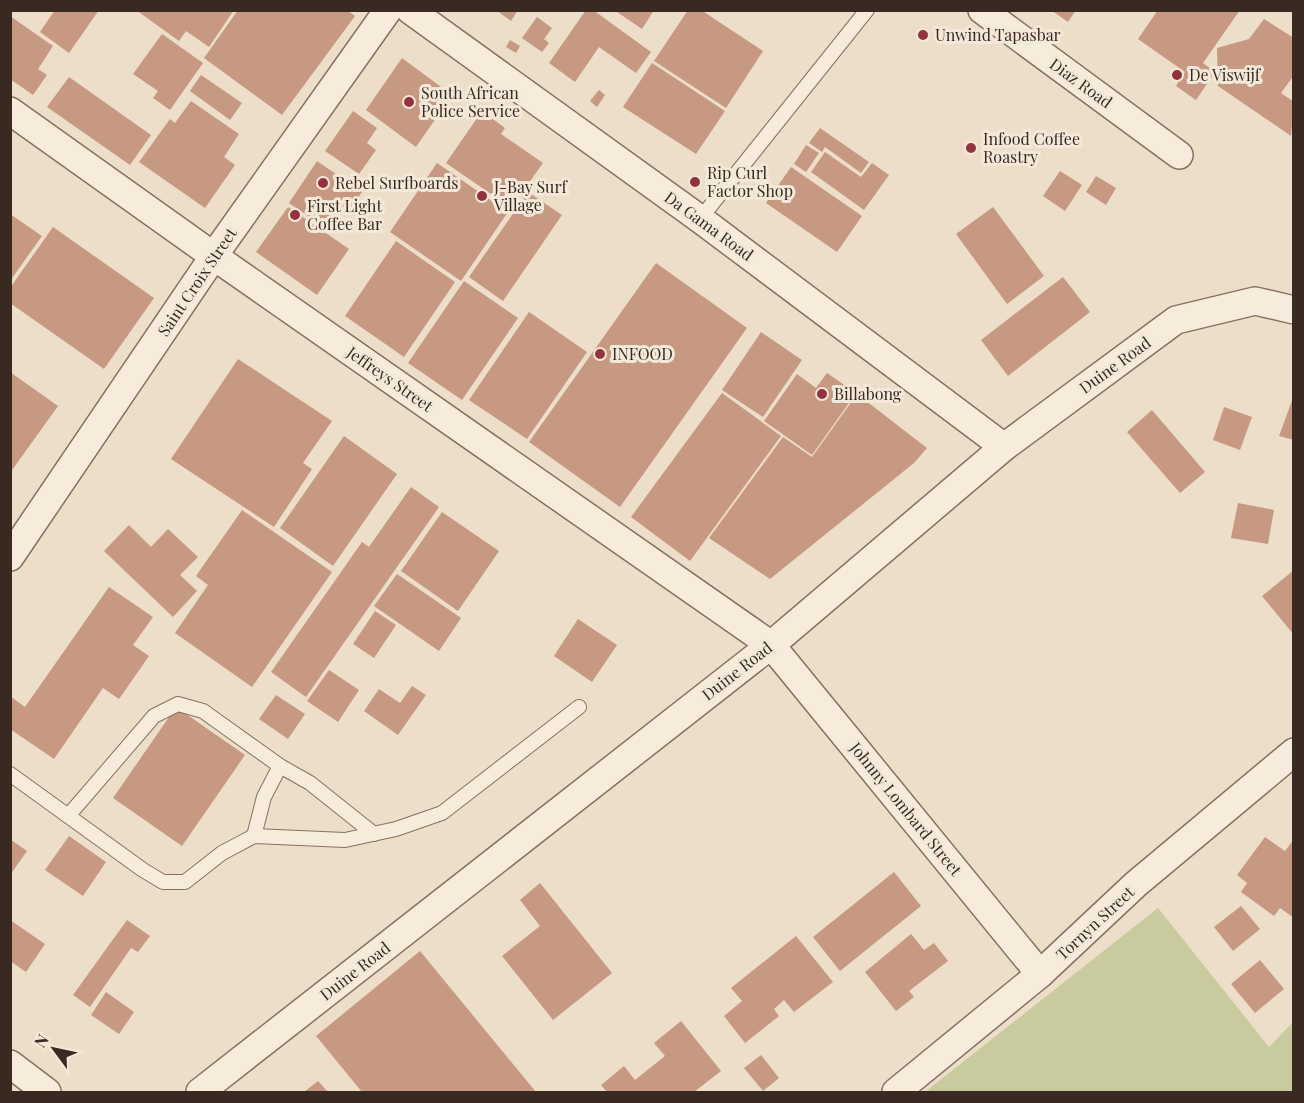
<svg xmlns="http://www.w3.org/2000/svg" width="1304" height="1103" font-family="'Playfair Display',serif">
	<style>
		.green { fill: #c9ca9d }
		.building { fill: #c79882 }
		.lines { fill: none; stroke-linecap: round; stroke-linejoin: round }
		.lane-casing { stroke: #87705f; stroke-width: 16 }
		.street-casing { stroke: #87705f; stroke-width: 30 }
		.lane { stroke: #f7ecdc; stroke-width: 14 }
		.street { stroke: #f7ecdc; stroke-width: 27 }
		.poi-dot { fill: #92333d; stroke: #f4e9d8; stroke-width: 2 }
		.labels { text-anchor: middle; stroke-width: 6; stroke-linejoin: round; paint-order: stroke }
		.poi-label { font-size: 16px; fill: #392a21; stroke: #f4e9d8; text-anchor: start }
		.street-label { font-size: 16px; fill: #392a21; stroke: #f4e9d8 }
	</style>
	<rect width="100%" height="100%" fill="#ecdec9"/>
	<path class="green" d="M1158 908 1269 1047 1293 1022V1092H925Z"/>
	<g class="building">
		<path d="M55 10H99L69 53 40 32Z"/>
		<path d="M136 10H234L209 47 186 31 179 41Z"/>
		<path d="M238 10H347L355 16 282 115 204 58Z"/>
		<path d="M496 10H518L511 21Z"/>
		<path d="M586 10H593L651 52 636 73 599 47 575 82 549 63Z"/>
		<path d="M614 10H654L642 29Z"/>
		<path d="M688 10H701L763 51 726 108 654 61Z"/>
		<path d="M1051 10H1076L1068 22Z"/>
		<path d="M1158 10H1240L1203 63 1215 72 1196 100 1176 86 1185 72 1138 39Z"/>
		<path d="M10 16 53 46 38 69 47 75 33 95 10 79Z"/>
		<path d="M537 17 552 28 544 39 549 43 542 52 522 38Z"/>
		<path d="M1264 19 1294 38V75L1281 93 1294 102 1291 136 1218 86 1217 48 1249 39Z"/>
		<path d="M162 34 203 63 170 110 153 98 158 91 133 74Z"/>
		<path d="M510 40 520 46 516 53 506 47Z"/>
		<path d="M402 58 452 95 416 147 366 110Z"/>
		<path d="M652 63 725 111 696 154 623 107Z"/>
		<path d="M201 75 242 103 230 120 190 91Z"/>
		<path d="M69 77 151 135 130 165 47 107Z"/>
		<path d="M599 90 605 95 597 107 590 101Z"/>
		<path d="M191 101 239 134 224 157 235 165 205 208 139 162 170 119 175 123Z"/>
		<path d="M353 111 377 128 367 143 376 150 359 174 325 151Z"/>
		<path d="M482 111 505 128 501 134 543 163 511 208 446 163Z"/>
		<path d="M820 128 869 162 861 173 825 147 822 152 809 143Z"/>
		<path d="M806 145 819 153 806 172 794 164Z"/>
		<path d="M825 152 861 177 872 163 889 175 864 210 811 172Z"/>
		<path d="M317 161 362 192 349 210 342 206 326 228 289 203Z"/>
		<path d="M437 163 508 212 461 281 390 232Z"/>
		<path d="M791 167 862 216 837 252 766 203Z"/>
		<path d="M1060 171 1082 185 1065 211 1043 196Z"/>
		<path d="M1096 176 1116 188 1106 205 1086 192Z"/>
		<path d="M528 192 562 215 503 301 469 277Z"/>
		<path d="M288 207 349 249 317 295 256 252Z"/>
		<path d="M993 207 1044 276 1007 304 956 234Z"/>
		<path d="M10 214 42 236 10 281Z"/>
		<path d="M53 227 154 298 104 369 10 303V288Z"/>
		<path d="M396 241 455 282 404 357 345 316Z"/>
		<path d="M656 263 747 328 620 507 529 442Z"/>
		<path d="M1063 277 1090 312 1008 376 981 340Z"/>
		<path d="M464 281 518 318 462 400 408 363Z"/>
		<path d="M529 312 587 352 527 439 469 400Z"/>
		<path d="M761 332 802 360 763 417 722 390Z"/>
		<path d="M238 359 332 421 303 463 312 469 274 527 171 459Z"/>
		<path d="M10 372 58 406 10 473Z"/>
		<path d="M827 373 856 393 812 455 764 421 797 374 816 388Z"/>
		<path d="M722 393 781 436 690 561 631 517Z"/>
		<path d="M857 394 927 448 914 463 770 579 709 538 783 437 812 457Z"/>
		<path d="M1294 395V440L1279 436Z"/>
		<path d="M1224 407 1252 417 1240 450 1213 440Z"/>
		<path d="M1152 410 1205 472 1180 493 1127 432Z"/>
		<path d="M344 436 397 474 333 566 280 528Z"/>
		<path d="M411 487 439 507 306 697 271 672 362 542 369 547Z"/>
		<path d="M1238 503 1274 510 1268 544 1231 538Z"/>
		<path d="M242 510 332 572 252 687 175 633 208 585 196 576Z"/>
		<path d="M442 512 499 551 458 611 401 571Z"/>
		<path d="M129 525 151 547 168 529 198 557 180 575 197 591 173 617 104 551Z"/>
		<path d="M1294 570V635L1262 596Z"/>
		<path d="M397 574 461 618 439 651 374 606Z"/>
		<path d="M109 587 153 617 133 645 149 656 119 699 103 688 54 759 10 729V696L25 707Z"/>
		<path d="M375 611 396 625 374 658 353 644Z"/>
		<path d="M578 619 617 645 592 682 554 656Z"/>
		<path d="M329 670 359 690 338 722 307 701Z"/>
		<path d="M412 686 426 695 398 735 364 711 379 689 400 703Z"/>
		<path d="M276 695 305 714 288 739 259 719Z"/>
		<path d="M176 707 245 755 182 846 113 798Z"/>
		<path d="M69 836 106 862 83 896 45 870Z"/>
		<path d="M1265 837 1285 851 1294 839V918L1280 908 1274 916 1241 892 1247 883 1237 875Z"/>
		<path d="M10 839 27 851 10 875Z"/>
		<path d="M894 872 921 906 840 971 813 937Z"/>
		<path d="M540 883 612 973 553 1020 502 956 540 926 520 900Z"/>
		<path d="M1241 906 1260 929 1233 951 1214 927Z"/>
		<path d="M10 920 45 944 26 972 10 961Z"/>
		<path d="M127 920 150 936 138 952 131 948 90 1007 73 995Z"/>
		<path d="M911 934 924 950 934 943 948 961 909 991 914 997 896 1011 865 972Z"/>
		<path d="M796 936 833 982 794 1012 784 1000 774 1009 779 1016 745 1043 724 1016 742 1001 731 988Z"/>
		<path d="M420 951 536 1092H362L316 1036Z"/>
		<path d="M1260 960 1284 989 1255 1013 1231 984Z"/>
		<path d="M106 992 134 1012 119 1034 91 1015Z"/>
		<path d="M681 1021 721 1071 694 1092H607L601 1085 624 1066 635 1080 665 1056 654 1043Z"/>
		<path d="M761 1055 779 1078 763 1091 744 1068Z"/>
		<path d="M318 1081 328 1092H304Z"/>
	</g>
	<g class="lines">
		<g class="lane-casing">
			<g id="lane">
				<path d="M700 219 867 10"/>
				<path d="M10 774 143 870 163 882H185L222 853 254 836 345 840 396 829 442 813 579 707"/>
				<path d="M68 816 154 716 178 704 203 711 280 766 310 783 374 834"/>
				<path d="M254 836 264 797 280 766"/>
			</g>
		</g>
		<g class="street-casing">
			<g id="street">
				<path d="M410 10 700 219 1004 447"/>
				<path d="M982 10 1179 155"/>
				<path d="M10 111 215 257 771 645 1040 974"/>
				<path d="M10 557 222 244 388 10"/>
				<path d="M10 1064 47 1092"/>
				<path d="M200 1092 771 645 1004 447 1176 320 1255 301 1294 310"/>
				<path d="M896 1092 1040 974 1136 884 1294 752"/>
			</g>
		</g>
		<use href="#lane" class="lane"/>
		<use href="#street" class="street"/>
	</g>
	<g class="poi-dot">
		<circle cx="923" cy="35" r="6"/>
		<circle cx="1177" cy="75" r="6"/>
		<circle cx="409" cy="102" r="6"/>
		<circle cx="971" cy="148" r="6"/>
		<circle cx="695" cy="182" r="6"/>
		<circle cx="323" cy="183" r="6"/>
		<circle cx="482" cy="196" r="6"/>
		<circle cx="295" cy="215" r="6"/>
		<circle cx="600" cy="354" r="6"/>
		<circle cx="822" cy="394" r="6"/>
	</g>
	<g class="labels">
		<g class="poi-label">
			<text x="935" y="41">Unwind Tapasbar</text>
			<text x="1189" y="81">De Viswijf</text>
			<text x="421" y="99">South African<tspan x="421" dy="18">Police Service</tspan></text>
			<text x="983" y="145">Infood Coffee<tspan x="983" dy="18">Roastry</tspan></text>
			<text x="707" y="179">Rip Curl<tspan x="707" dy="18">Factor Shop</tspan></text>
			<text x="335" y="189">Rebel Surfboards</text>
			<text x="494" y="193">J-Bay Surf<tspan x="494" dy="18">Village</tspan></text>
			<text x="307" y="212">First Light<tspan x="307" dy="18">Coffee Bar</tspan></text>
			<text x="612" y="360">INFOOD</text>
			<text x="834" y="400">Billabong</text>
		</g>
		<g class="street-label">
			<text transform="translate(1081 83) rotate(36)" y="6">Diaz Road</text>
			<text transform="translate(709 226) rotate(36)" y="6">Da Gama Road</text>
			<text transform="translate(197 282) rotate(-56)" y="6">Saint Croix Street</text>
			<text transform="translate(1115 365) rotate(-36)" y="6">Duine Road</text>
			<text transform="translate(390 379) rotate(35)" y="6">Jeffreys Street</text>
			<text transform="translate(737 671) rotate(-38)" y="6">Duine Road</text>
			<text transform="translate(906 809) rotate(51)" y="6">Johnny Lombard Street</text>
			<text transform="translate(1095 923) rotate(-43)" y="6">Tornyn Street</text>
			<text transform="translate(355 971) rotate(-38)" y="6">Duine Road</text>
		</g>
	</g>
	<rect width="1304" height="1103" fill="none" stroke="#392a21" stroke-width="24"/>
	<g transform="translate(54 1049) rotate(303)" stroke="#f4e9d8" stroke-width="4.5" paint-order="stroke">
	<path d="M0-4.5L10 22L0 15L-10 22Z" fill="#392a21"/>
	<text y="-9" font-size="16" font-weight="bold" text-anchor="middle" fill="#392a21">N</text>
	</g>
</svg>
